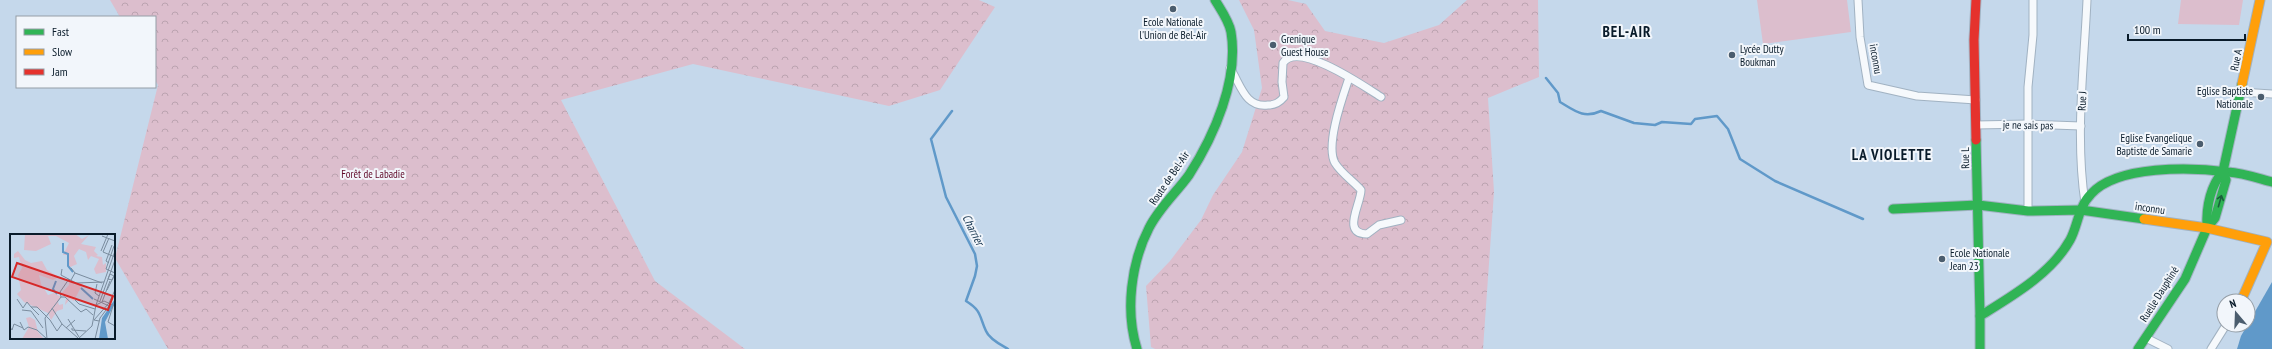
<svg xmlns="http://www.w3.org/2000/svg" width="2272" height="349" font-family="'PT Sans Narrow',sans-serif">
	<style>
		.green { fill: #dcbecd }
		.forest { fill: url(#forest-crowns) }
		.water { fill: #6099c9 }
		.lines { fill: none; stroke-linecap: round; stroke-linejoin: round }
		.stream { stroke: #6099c9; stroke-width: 2.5 }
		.street-casing { stroke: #a1b2c2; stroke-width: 9 }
		.fast-casing { stroke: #a1b2c2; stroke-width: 11 }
		.slow-casing { stroke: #a1b2c2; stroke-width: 11 }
		.jam-casing { stroke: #a1b2c2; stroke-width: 11 }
		.street { stroke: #f6f9fc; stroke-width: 7 }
		.fast { stroke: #30b455; stroke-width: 9 }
		.slow { stroke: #ff9f0a; stroke-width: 9 }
		.jam { stroke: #e5322d; stroke-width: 9 }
		.oneway { stroke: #1b603d }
		.poi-dot { fill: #4b5d6e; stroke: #f2f6fb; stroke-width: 1.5 }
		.labels { text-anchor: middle; stroke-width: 4; stroke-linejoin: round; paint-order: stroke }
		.poi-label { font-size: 11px; fill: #091b2a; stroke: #f2f6fb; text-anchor: start }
		.street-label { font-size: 11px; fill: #091b2a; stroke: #f2f6fb }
		.park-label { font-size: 11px; fill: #600929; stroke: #f2f6fb }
		.water-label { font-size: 12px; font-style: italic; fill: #16354f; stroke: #f2f6fb }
		.district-label { font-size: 15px; font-weight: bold; letter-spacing: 1px; fill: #091b2a; stroke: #f2f6fb }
		.inset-river { fill: none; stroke: #6099c9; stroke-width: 2 }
		.inset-road { fill: none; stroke: #7a8c9e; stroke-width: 1 }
		.view { fill: #d62828; fill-opacity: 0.15; stroke: #d62828; stroke-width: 2 }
		.inset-edge { fill: none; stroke: #091b2a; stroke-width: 2 }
	</style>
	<defs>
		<pattern id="forest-crowns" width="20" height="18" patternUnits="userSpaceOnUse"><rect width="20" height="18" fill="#dcbecd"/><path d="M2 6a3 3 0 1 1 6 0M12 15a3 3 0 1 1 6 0" fill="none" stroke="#bba3b0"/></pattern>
	</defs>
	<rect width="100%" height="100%" fill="#c5d8eb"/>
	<g class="green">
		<path d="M1757 0H1847L1851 32 1763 44Z"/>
		<path d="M2181 0H2243L2239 25 2178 24Z"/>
	</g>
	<g class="forest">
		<path d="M110 0H979L995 7 940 90 889 106 693 64 561 100 655 281 745 349H168L115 258 158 85 155 80V17H120Z"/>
		<path d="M1239 0H1288L1306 4 1325 31 1384 43 1439 25 1467 0H1538L1539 77 1488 98 1494 192 1483 349H1155L1151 347 1146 286 1170 261 1201 220 1213 195 1242 152 1262 88 1254 30Z"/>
	</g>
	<path class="water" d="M2272 282V349H2237L2241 336Z"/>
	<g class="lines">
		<g class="stream">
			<path d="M1546 78 1558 93 1560 102C1575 111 1584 119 1601 111L1634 123 1655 125 1662 122 1691 124 1695 119 1717 116 1728 129 1740 159 1775 181 1863 219"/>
			<path d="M952 111 931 139 946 197 975 254 977 266 975 276 966 301C982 311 979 316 986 331 989 339 1001 345 1008 349"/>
		</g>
		<g class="street-casing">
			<g id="street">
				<path d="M1858 0 1860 37 1868 85 1917 96 1976 100"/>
				<path d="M1230 68C1241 85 1245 108 1268 105 1275 105 1279 103 1284 97L1282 82 1283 63C1298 40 1365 87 1381 97"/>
				<path d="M1349 78C1343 96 1325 145 1335 163 1341 173 1353 181 1361 190 1361 204 1341 234 1367 234L1379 225 1401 220"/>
				<path d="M2241 92 2272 94"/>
				<path d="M1976 125 2028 124 2081 126"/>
				<path d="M2085 203C2075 136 2084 67 2087 0"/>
				<path d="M2028 211V87L2033 35V0"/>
				<path d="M2146 338 2168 349"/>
				<path d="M2211 349 2226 325"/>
			</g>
		</g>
		<g class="fast-casing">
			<g id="fast">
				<path d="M1976 140 1980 316"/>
				<path d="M1893 209 1978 205 2028 211 2081 210 2144 219"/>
				<path d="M2207 228C2206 207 2210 187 2223 171"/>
				<path d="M1137 349C1125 311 1131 263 1149 228 1159 208 1176 193 1189 175 1214 136 1239 80 1231 32 1229 21 1221 10 1215 0"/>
				<path d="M1980 349V316C2012 296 2051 274 2070 240 2078 226 2078 207 2091 194 2117 165 2191 167 2228 172 2243 173 2257 178 2272 182"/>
				<path d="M2138 349 2185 279 2207 228 2215 218 2226 180 2223 171 2242 84"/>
			</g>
		</g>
		<g class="slow-casing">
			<g id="slow">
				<path d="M2242 84 2260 0"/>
				<path d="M2144 219 2207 228 2267 242 2241 301"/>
			</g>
		</g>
		<g class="jam-casing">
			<path id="jam" d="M1976 0 1974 40 1976 140"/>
		</g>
		<use href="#street" class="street"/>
		<use href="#fast" class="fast"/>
		<use href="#slow" class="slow"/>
		<use href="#jam" class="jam"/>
	</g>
	<defs><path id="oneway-shaft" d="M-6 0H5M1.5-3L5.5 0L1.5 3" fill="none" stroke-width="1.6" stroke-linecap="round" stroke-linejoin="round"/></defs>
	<use class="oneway" href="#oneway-shaft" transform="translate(2220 201) rotate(-74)"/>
	<g class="poi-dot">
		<circle cx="1173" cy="9" r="4"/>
		<circle cx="1273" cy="45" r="4"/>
		<circle cx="1732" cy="55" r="4"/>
		<circle cx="2261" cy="97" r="4"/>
		<circle cx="2200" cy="144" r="4"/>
		<circle cx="1942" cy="259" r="4"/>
	</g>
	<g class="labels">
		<g class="poi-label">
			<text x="1173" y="26" text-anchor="middle">Ecole Nationale<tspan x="1173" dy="13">l'Union de Bel-Air</tspan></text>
			<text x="1281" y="43">Grenique<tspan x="1281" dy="13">Guest House</tspan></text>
			<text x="1740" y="53">Lycée Dutty<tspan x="1740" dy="13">Boukman</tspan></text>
			<text x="2253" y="95" text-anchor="end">Eglise Baptiste<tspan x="2253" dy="13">Nationale</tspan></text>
			<text x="2192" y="142" text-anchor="end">Eglise Evangelique<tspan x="2192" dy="13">Baptiste de Samarie</tspan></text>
			<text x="1950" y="257">Ecole Nationale<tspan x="1950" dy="13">Jean 23</tspan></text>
		</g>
		<g class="street-label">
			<text transform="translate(1876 59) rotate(80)" y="4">inconnu</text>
			<text transform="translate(2236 60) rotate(-78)" y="4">Rue A</text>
			<text transform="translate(2082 101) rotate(-87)" y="4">Rue J</text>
			<text transform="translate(2028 125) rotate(1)" y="4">je ne sais pas</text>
			<text transform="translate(1965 158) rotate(-91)" y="4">Rue L</text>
			<text transform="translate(1169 178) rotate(-56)" y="4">Route de Bel-Air</text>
			<text transform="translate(2150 208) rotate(8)" y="4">inconnu</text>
			<text transform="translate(2159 294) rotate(-58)" y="4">Ruelle Dauphiné</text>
		</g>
		<g class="park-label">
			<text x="373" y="178">Forêt de Labadie</text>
		</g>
		<g class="water-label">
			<text transform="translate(973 230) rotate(63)" y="4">Charrier</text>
		</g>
		<g class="district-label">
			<text x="1627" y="37">BEL-AIR</text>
			<text x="1892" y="160">LA VIOLETTE</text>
		</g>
	</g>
	<g transform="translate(10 234)">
		<rect width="105" height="105" fill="#c5d8eb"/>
		<path d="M15 0H65L72 5 79 1 71 10 86 13 84 17 88 21 86 22 92 23 93 31 96 29V38L86 40 84 35 89 25 81 22 78 26 76 18 69 15 64 22 67 30 58 34 57 21H53L59 9 46 2H38L41 10 26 17 14 16ZM8 17 15 26 21 29 32 27 37 36 49 43 43 46 29 41 31 50 38 61 44 59 51 63 48 68 49 71 53 70V75L47 77 41 86 38 79 14 68 7 60 11 56 8 41 12 34 9 23 4 24V20ZM59 46 65 51 73 49 64 67 60 65 55 71 56 64 51 60 59 51ZM20 83 25 86 28 98 34 105H12L19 93 16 84Z" fill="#dcbecd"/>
		<path d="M105 65V69L95 88 98 105H89L92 84Z" fill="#6099c9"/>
		<path class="inset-river" d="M53 9V18L58 20V32L63 38M46 47 43 55 47 60M71 54 83 65"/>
		<path class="inset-road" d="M92 2 105 7M99 4 93 18 105 23M104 12 96 35 105 39M91 17 98 0M99 29 96 27 102 11M52 35 51 41 66 49 94 48M65 39 92 49M100 40 104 42 102 46 98 45ZM61 46 65 39 61 34M87 50 85 59 89 62M97 56 105 40M51 63H55L71 78 76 75 83 81M51 63 50 58 59 45M7 65 13 74 17 68 21 73M84 65 99 72 90 84 85 105M65 66 69 70 85 75M90 67 105 26M92 68 100 47M86 71 105 17M103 72 98 88 105 92M42 74 52 90 68 104M12 76 21 77 33 94M29 81 21 73H27L40 86 47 97 52 90M58 85 69 103M89 87 84 86 99 69 105 56M10 88 14 96 18 93 27 96 37 105M0 93 2 96 4 90 13 94M56 94 65 86M62 94V96L76 97M37 105 35 84 51 63M68 105 82 92 86 71 94 67 105 72"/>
		<path class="view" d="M7 29 103 62 98 76 2 43Z"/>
		<rect width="105" height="105" class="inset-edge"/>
	</g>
	<rect x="16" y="16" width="140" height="72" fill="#f2f6fb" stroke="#959ea7"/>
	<rect x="24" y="29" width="20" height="6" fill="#30b455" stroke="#959ea7"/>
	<text x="52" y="36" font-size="12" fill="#091b2a">Fast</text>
	<rect x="24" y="49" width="20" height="6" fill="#ff9f0a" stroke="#959ea7"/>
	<text x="52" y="56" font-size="12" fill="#091b2a">Slow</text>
	<rect x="24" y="69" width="20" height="6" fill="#e5322d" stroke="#959ea7"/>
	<text x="52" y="76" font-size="12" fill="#091b2a">Jam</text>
	<g transform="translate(2236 313) rotate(341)"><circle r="19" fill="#f2f6fb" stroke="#959ea7"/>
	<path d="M0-3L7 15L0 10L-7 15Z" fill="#4b5d6e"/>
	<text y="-6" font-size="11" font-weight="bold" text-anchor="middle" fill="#091b2a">N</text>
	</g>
	<path d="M2128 34v6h117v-6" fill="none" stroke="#091b2a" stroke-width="2"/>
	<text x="2134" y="34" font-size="12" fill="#091b2a" stroke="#f2f6fb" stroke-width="3" paint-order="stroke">100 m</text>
</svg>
